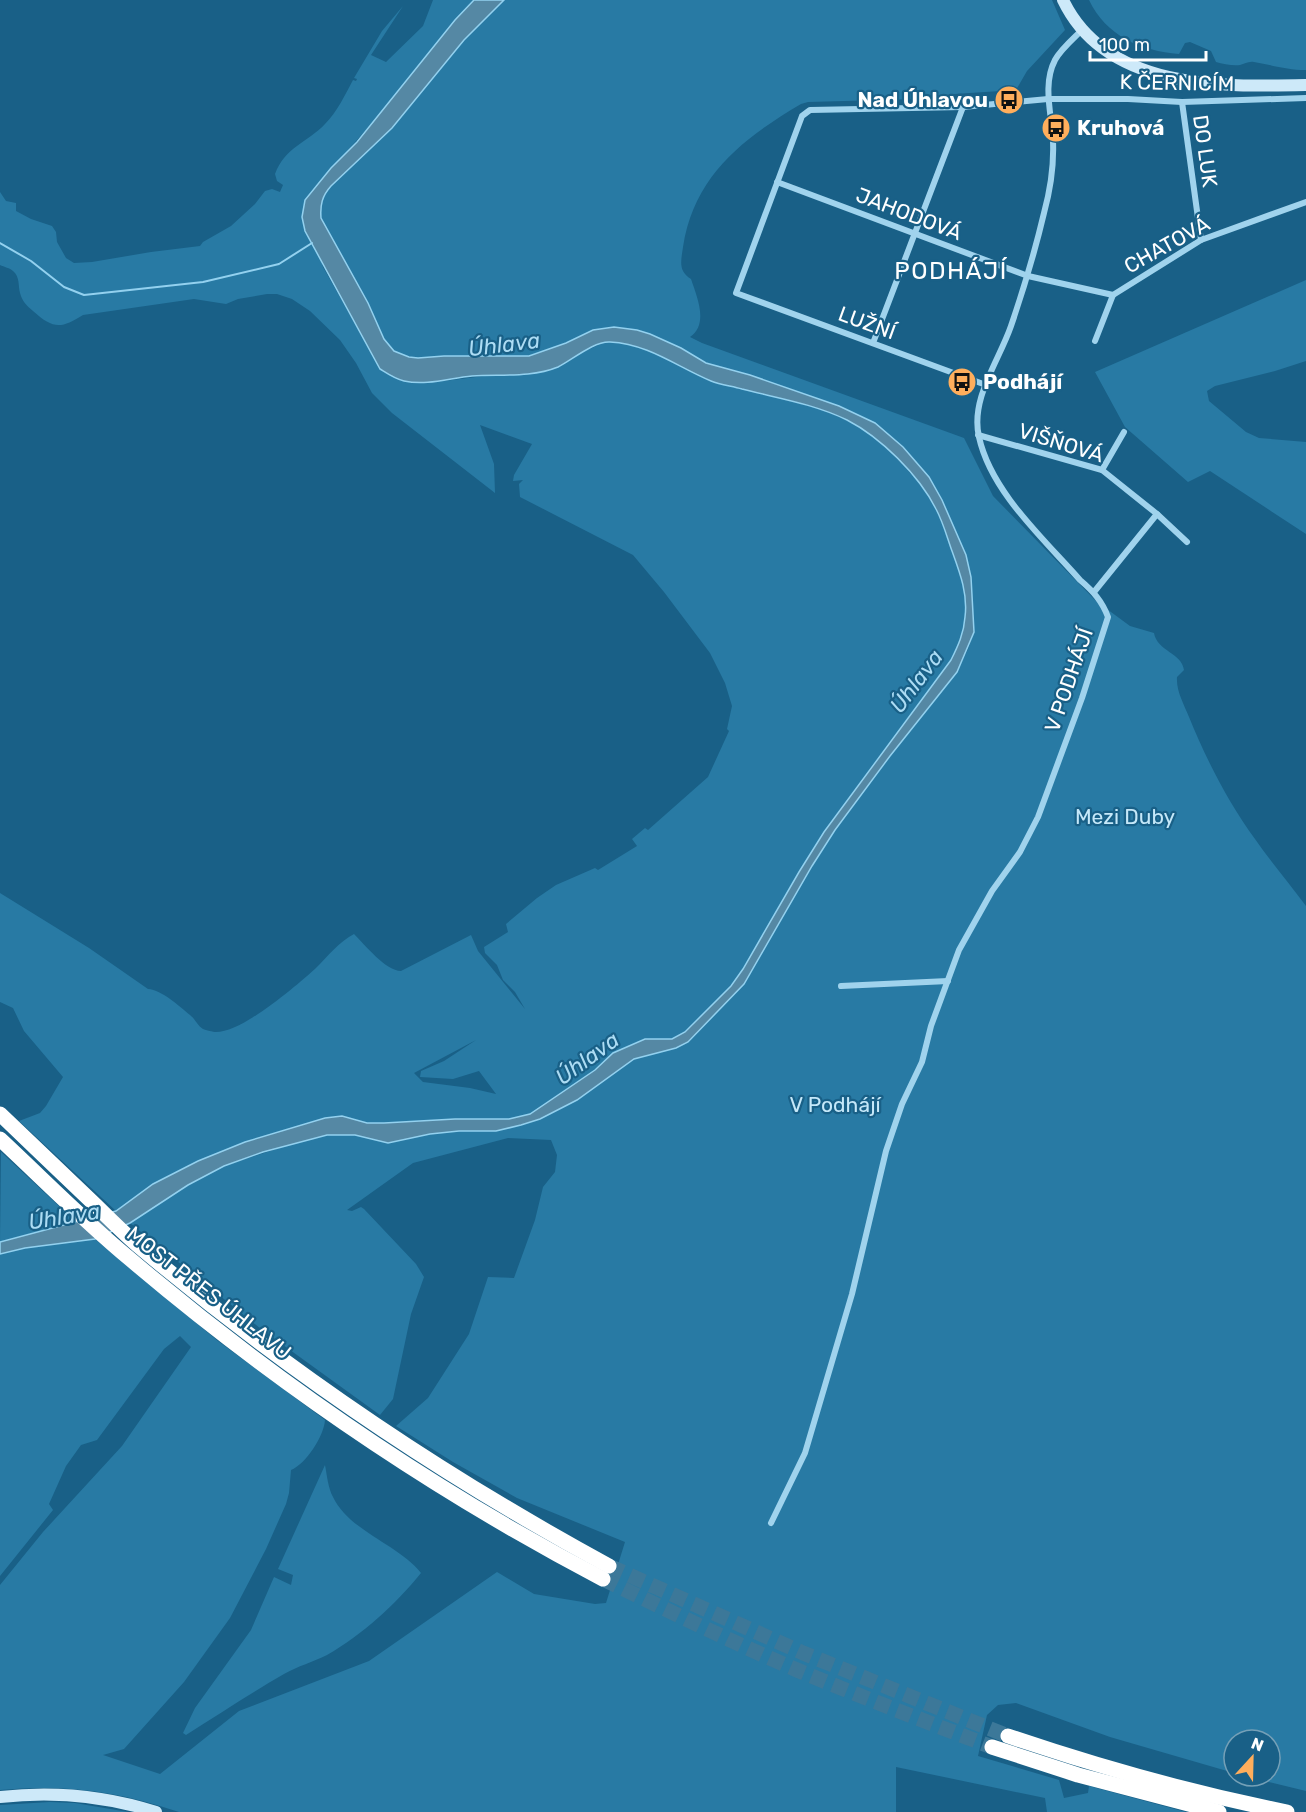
<svg xmlns="http://www.w3.org/2000/svg" width="1306" height="1812" font-family="Rubik,sans-serif">
	<style>
		.green { fill: #287aa4; fill-rule: evenodd }
		.water { fill: #5588a4; stroke: #93d1ef; stroke-width: 1.5 }
		.lines { fill: none; stroke-linecap: round; stroke-linejoin: round }
		.stream { stroke: #93d1ef; stroke-width: 2 }
		.highway-tunnel { stroke: #3c7899; stroke-width: 15; stroke-dasharray: 15 8; stroke-linecap: butt }
		.street { stroke: #a0d3ed; stroke-width: 6 }
		.secondary { stroke: #cde9f9; stroke-width: 12 }
		.highway { stroke: #fff; stroke-width: 15 }
		.labels { text-anchor: middle; stroke-width: 4.5; stroke-linejoin: round; paint-order: stroke }
		.street-label { font-size: 21px; fill: #fff; stroke: #196087 }
		.poi-label { font-size: 21px; font-weight: bold; fill: #fff; stroke: #196087; text-anchor: start }
		.park-label { font-size: 21px; fill: #c5e8f9; stroke: #196087 }
		.water-label { font-size: 22px; font-style: italic; fill: #acdcf4; stroke: #196087 }
		.quarter-label { font-size: 24px; letter-spacing: 1.5px; fill: #fff; stroke: #196087 }
	</style>
	<rect width="100%" height="100%" fill="#196087"/>
	<g class="green">
		<path d="M433 0H474C441 34 413 73 383 110 358 140 330 169 305 200L323 267 380 368 394 377 405 381H444L557 367 579 354 607 341 623 343 658 353 712 381 821 409 848 421 871 434 899 461 924 488 937 510 964 582 966 616 961 640 951 660 824 832 799 872 743 969 731 986 685 1032 673 1039H645L613 1053 595 1070 530 1114 509 1119H455L384 1123H367L342 1116 325 1118 153 1184 116 1211 19 1121 40 1113 46 1106 63 1077 24 1031 13 1008 0 1002V893L89 948 148 989C162 990 179 1006 190 1015 195 1019 198 1026 203 1029 206 1030 213 1032 216 1032 243 1032 296 986 316 968 328 956 339 942 354 934 365 945 386 971 401 971L471 935 478 951 525 1009 515 992 503 980 497 965 485 953 484 947 508 932 506 924 537 898 556 885 595 868 598 870 637 846 632 839 645 828 648 830 708 777 729 731 727 729 732 706 725 683 710 653 664 592 633 555 520 497 519 484 523 480 513 481 514 475 532 444 480 425 494 464 495 493 392 413 372 393 356 363 340 340 310 311 292 299 277 294H267L238 299 226 304 194 299 83 315C61 329 53 329 33 311 27 306 22 301 20 293 18 285 20 277 13 271 10 268 4 267 0 265V192L6 201 16 203V211L31 219 52 226 56 232 57 242 66 258 74 263 92 262 151 252 200 246 203 242 231 226 255 204 265 191 272 189 280 192 283 185 277 181 275 174C285 147 307 143 325 124 337 112 345 95 353 80L356 81 357 79 354 78 382 31 403 6 371 55 386 62 423 26ZM476 1040 444 1061 421 1071 420 1077 453 1079 479 1071 496 1094 470 1088 423 1082 414 1073Z"/>
		<path d="M504 0H1052L1065 30 1027 71 1016 90 954 94 945 98 927 101 916 99 808 102 801 104C742 139 694 176 683 247 681 261 678 271 691 279 697 297 709 324 690 337L702 343 964 438 993 496 1096 601 1130 626 1154 633C1157 651 1182 653 1184 670L1177 677C1176 691 1184 704 1189 717 1206 759 1228 802 1255 839 1271 862 1289 883 1306 906V1791L1244 1776H1270V1740H1234V1773L1110 1737 1016 1703 998 1705 987 1715 978 1756 1059 1780 1064 1798 1088 1793 1089 1786 1186 1812H1047L1045 1798 896 1767V1812H179C118 1791 64 1784 0 1790V1585L43 1532 122 1446 191 1347 180 1336 164 1349 97 1440 81 1445 66 1466 49 1504 53 1510 0 1576V1254L25 1248 95 1239 218 1341 325 1420C324 1436 306 1464 291 1470L289 1493 286 1504 266 1549 230 1618 184 1682 124 1749 103 1755 160 1774 239 1711 369 1661 497 1572 534 1594 595 1604 606 1603 625 1542 517 1498 453 1462 396 1426 428 1398 469 1334 488 1277 514 1278 535 1220 543 1187 555 1172 557 1155 551 1140 508 1138 413 1163 347 1210 352 1211 361 1207 364 1209 416 1264 424 1277 411 1314 393 1399 380 1415 261 1329 130 1223 188 1185 224 1166 304 1140 327 1135H355L388 1143 430 1134 459 1131H496L521 1125 540 1119 577 1100 634 1059 676 1048 688 1042 744 984 812 866 835 830 890 756 957 672 968 649 974 632 971 577 966 555 942 500 929 477 923 470 839 406 750 375 706 363 681 348 637 330 614 327 593 330 566 343 528 356H444L418 358 409 357 394 351 384 339 368 303 321 218C320 205 322 196 331 186L392 128 464 40Z"/>
		<path d="M1089 0H1306V70C1287 70 1272 65 1254 62 1248 61 1245 64 1240 65 1233 66 1223 64 1216 62L1211 51 1190 42 1185 43 1179 54C1141 51 1106 36 1089 0Z"/>
		<path d="M1306 280V361L1275 371 1215 386 1207 391 1209 401 1246 432 1259 438 1306 442V534L1210 471 1188 482 1125 427 1095 372Z"/>
		<path d="M1 1152 75 1221 0 1242Z"/>
		<path d="M325 1465C327 1475 328 1488 333 1497 349 1531 398 1544 421 1573 395 1605 362 1635 327 1655 313 1662 298 1666 284 1674 251 1693 219 1714 186 1735L183 1733 195 1708 251 1630 274 1577 291 1585 293 1575 278 1569Z"/>
		<path d="M50 1802 75 1803 128 1812H0V1805Z"/>
	</g>
	<path class="water" d="M474 0H504L464 40 392 128 331 186C322 196 320 205 321 218L368 303 384 339 394 351 409 357 418 358 444 356H529L566 343 593 330 614 327 637 330 650 334 681 348 706 363 750 375 839 406 875 423 903 447 929 477 942 500 966 555 971 577 974 632 957 672 890 756 835 830 812 866 744 984 688 1042 676 1048 634 1059 577 1100 540 1119 521 1125 496 1131H459L430 1134 388 1143 355 1135H327L263 1152 224 1166 188 1185 130 1223 95 1239 25 1248 0 1254V1242L116 1211 153 1184 198 1161 245 1142 325 1118 342 1116 367 1123H384L455 1119H509L530 1114 595 1070 613 1053 645 1039H672L685 1032 731 986 743 969 799 872 824 832 951 660C958 646 964 633 965 617 968 594 960 573 952 551 947 537 943 522 936 509 919 475 880 437 847 420 814 404 777 398 742 389 732 386 721 385 711 381 677 367 649 344 610 342 594 341 572 360 558 367 531 378 500 374 472 376 450 378 427 386 404 381 395 379 388 374 380 369L305 231 302 217 305 200 331 168 357 142 455 20Z"/>
	<g class="lines">
		<path class="stream" d="M0 243 31 261 64 287 84 295 203 282 279 264 312 243"/>
		<g class="highway-tunnel">
			<path d="M609 1566 803 1653 1008 1736"/>
			<path d="M603 1579C667 1610 732 1642 797 1670 862 1697 927 1722 992 1747"/>
		</g>
		<g class="street">
			<path d="M1182 102 1201 240"/>
			<path d="M777 182 1028 276 1113 295 1095 341"/>
			<path d="M1113 295 1201 240 1306 202"/>
			<path d="M873 343 963 107"/>
			<path d="M986 385 736 293 802 116 810 110 963 107 1048 99H1128L1182 102 1306 98"/>
			<path d="M978 435 1102 470 1157 514 1187 542"/>
			<path d="M1102 470 1124 432"/>
			<path d="M1094 592 1157 514"/>
			<path d="M841 986 948 981"/>
			<path d="M771 1523 805 1453 852 1294 886 1151 902 1104 922 1062 931 1026 959 950 992 891 1020 852 1038 817 1082 698 1108 617C1102 601 1093 591 1080 580 1044 539 991 492 979 437 970 399 999 361 1011 326 1024 288 1035 251 1044 213 1050 191 1054 164 1053 141 1052 115 1042 85 1055 60 1061 49 1073 39 1082 30"/>
		</g>
		<g class="secondary">
			<path d="M1063 0C1106 90 1221 87 1306 85"/>
			<path d="M0 1797C52 1791 106 1796 156 1812"/>
		</g>
		<g class="highway">
			<path d="M0 1114C29 1142 59 1170 88 1198 106 1215 123 1233 141 1248 286 1370 443 1476 609 1566"/>
			<path d="M0 1139C43 1179 85 1222 130 1259 275 1382 435 1491 603 1579"/>
			<path d="M1008 1736C1099 1767 1192 1793 1287 1812"/>
			<path d="M992 1747 1078 1775 1219 1812"/>
		</g>
	</g>
	<defs>
		<g id="bus-disc" transform="scale(1.5)"><circle r="9.5" fill="#ffae5c" stroke="#196087"/><path d="M-5-6H5V4H4V6H2V4H-2V6H-4V4H-5ZM-3.5-4V0h7V-4ZM-3.5 1.2v1.5H-2V1.2ZM2 1.2v1.5H3.5V1.2Z" fill="#111"/></g>
	</defs>
	<g fill-rule="evenodd">
		<use href="#bus-disc" x="1009" y="100"/>
		<use href="#bus-disc" x="1056" y="128"/>
		<use href="#bus-disc" x="962" y="382"/>
	</g>
	<g class="labels">
		<g class="street-label">
			<text transform="translate(1177 83) rotate(1)" y="7">K ČERNICÍM</text>
			<text transform="translate(1205 151) rotate(82)" y="7">DO LUK</text>
			<text transform="translate(909 214) rotate(21)" y="7">JAHODOVÁ</text>
			<text transform="translate(1167 245) rotate(-29)" y="7">CHATOVÁ</text>
			<text transform="translate(867 323) rotate(20)" y="7">LUŽNÍ</text>
			<text transform="translate(1061 443) rotate(17)" y="7">VIŠŇOVÁ</text>
			<text transform="translate(1069 680) rotate(-71)" y="7">V PODHÁJÍ</text>
			<text transform="translate(209 1293) rotate(38)" y="7">MOST PŘES ÚHLAVU</text>
		</g>
		<g class="poi-label">
			<text x="988" y="107" text-anchor="end">Nad Úhlavou</text>
			<text x="1077" y="135">Kruhová</text>
			<text x="983" y="389">Podhájí</text>
		</g>
		<g class="park-label">
			<text x="1125" y="824">Mezi Duby</text>
			<text x="835" y="1112">V Podhájí</text>
		</g>
		<g class="water-label">
			<text transform="translate(504 344) rotate(-7)" y="8">Úhlava</text>
			<text transform="translate(916 681) rotate(-53)" y="8">Úhlava</text>
			<text transform="translate(587 1058) rotate(-36)" y="8">Úhlava</text>
			<text transform="translate(64 1216) rotate(-9)" y="8">Úhlava</text>
		</g>
		<g class="quarter-label">
			<text x="951" y="279">PODHÁJÍ</text>
		</g>
	</g>
	<g transform="translate(1252 1758) rotate(22)"><circle r="28" fill="#196087" stroke="#75a0b7" stroke-width="1.5"/>
	<path d="M0-4.5L10 22L0 15L-10 22Z" fill="#ffae5c"/>
	<text y="-9" font-size="16" font-weight="bold" text-anchor="middle" fill="#ffffff">N</text>
	</g>
	<path d="M1090 51v9h116v-9" fill="none" stroke="#ffffff" stroke-width="3"/>
	<text x="1099" y="51" font-size="18" fill="#ffffff" stroke="#196087" stroke-width="4.5" paint-order="stroke">100 m</text>
</svg>
